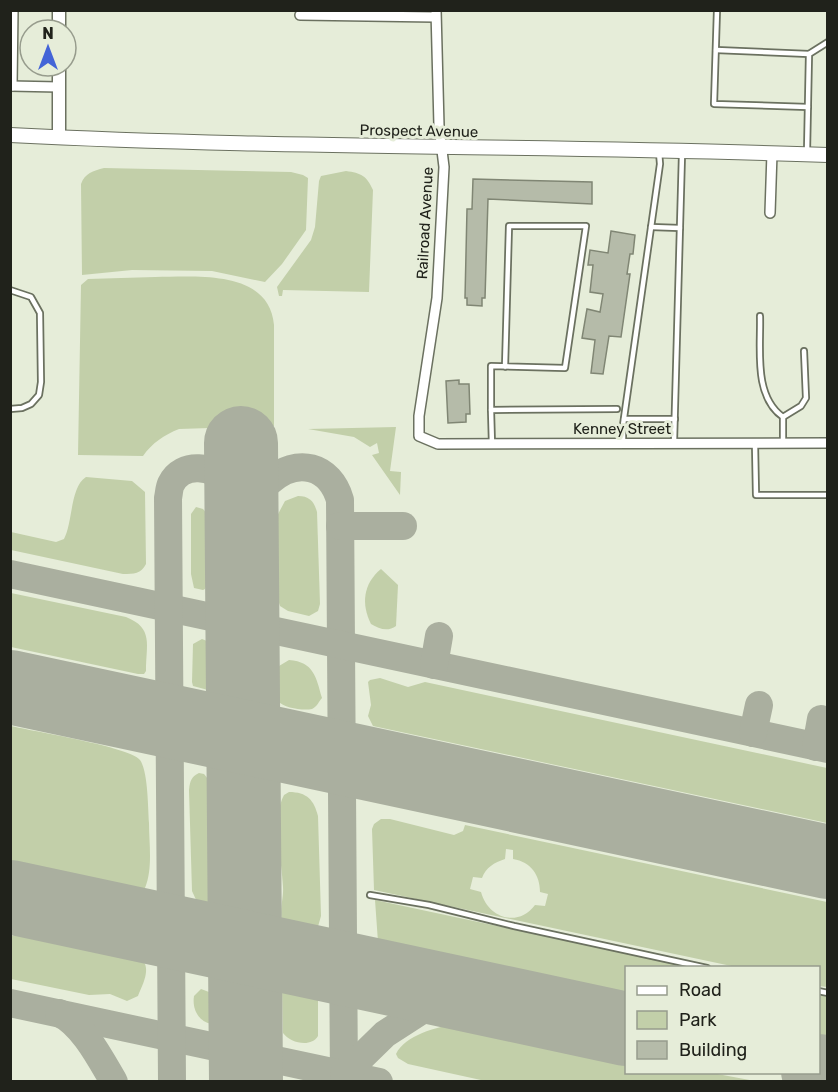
<svg xmlns="http://www.w3.org/2000/svg" width="838" height="1092" font-family="Rubik,sans-serif">
	<style>
		.green { fill: #c2cfa9; fill-rule: evenodd }
		.lines { fill: none; stroke-linecap: round; stroke-linejoin: round }
		.taxiway { stroke: #aaaf9f; stroke-width: 28 }
		.runway { stroke: #aaaf9f; stroke-width: 74 }
		.building { fill: #b5bba9; stroke: #808674; stroke-width: 1.5 }
		.service-casing { stroke: #6b7160; stroke-width: 8 }
		.minor-casing { stroke: #6b7160; stroke-width: 12 }
		.tertiary-casing { stroke: #6b7160; stroke-width: 15 }
		.secondary-casing { stroke: #6b7160; stroke-width: 16 }
		.service { stroke: #fff; stroke-width: 4.5 }
		.minor { stroke: #fff; stroke-width: 9 }
		.tertiary { stroke: #fff; stroke-width: 12 }
		.secondary { stroke: #fff; stroke-width: 14 }
		.labels { text-anchor: middle; stroke-width: 6; stroke-linejoin: round; paint-order: stroke }
		.street-label { font-size: 15px; fill: #20221b; stroke: #e6edd9 }
	</style>
	<rect width="100%" height="100%" fill="#e6edd9"/>
	<g class="green">
		<path d="M104 168 291 172 303 175 308 178 306 230 282 264 265 282 212 271 132 270 82 275 81 184C85 173 93 171 104 168Z"/>
		<path d="M346 171C361 173 367 176 373 190L369 292 283 290 282 296H279L277 287 311 240 315 227 319 181 321 176Z"/>
		<path d="M155 277C196 277 269 269 274 325V426L179 429C164 435 152 443 143 456L78 455 81 285 88 279Z"/>
		<path d="M396 427 390 471 401 472 400 495 372 455 379 453 377 443 370 447 354 437 308 429Z"/>
		<path d="M86 477 132 481 145 492 146 564C141 574 134 574 123 574L11 550V532L56 542 64 539C73 522 70 487 86 477Z"/>
		<path d="M298 496C309 496 314 501 317 512L320 604 318 611 309 616 288 611 280 606 276 593V528L277 516 285 501Z"/>
		<path d="M196 507 203 509 207 514 208 581 205 589 203 590 194 588 191 574V514Z"/>
		<path d="M381 569 398 585 396 626C388 632 379 629 371 624 361 604 363 584 381 569Z"/>
		<path d="M11 593 126 617C154 628 146 645 146 671L144 674H138L11 647Z"/>
		<path d="M202 639 207 641 209 647 210 689 208 690 193 686 192 682 193 644Z"/>
		<path d="M289 660C314 662 316 677 322 698 319 701 317 707 312 709 303 711 284 708 278 701L277 677 279 666Z"/>
		<path d="M380 678 408 687 425 682 827 768V823L373 726 368 716 371 705 368 682 370 680Z"/>
		<path d="M11 726C31 731 131 747 140 760 148 771 148 808 149 823 149 844 153 868 145 888 116 904 43 880 11 873L10 824 12 815 10 814Z"/>
		<path d="M199 773 204 774 208 779 212 895 211 905 208 910 205 911 198 904 192 891 189 790C190 781 191 777 199 773Z"/>
		<path d="M289 792C307 792 314 800 318 816L321 916 317 930C309 934 292 935 286 927 277 917 284 899 283 887 282 862 272 816 284 795Z"/>
		<path d="M381 819H390L454 835 463 831 465 825 827 902V987L819 986 818 968 736 967 374 890 372 829 374 824ZM506 849 513 850V859C531 862 540 875 540 892L548 894 545 906 535 905C518 928 488 918 481 892L470 889 473 877 482 878C486 867 494 863 505 859Z"/>
		<path d="M375 900 657 960 691 967 626 968V1005L392 952 378 942Z"/>
		<path d="M35 931C56 933 138 944 145 964 149 974 141 988 138 996L127 1001 110 994 89 995 11 979V936Z"/>
		<path d="M285 983C298 984 312 988 318 1000V1036C311 1048 290 1043 283 1033L282 986Z"/>
		<path d="M201 989 209 992C213 1002 216 1011 214 1022L211 1024C198 1021 192 1009 194 996Z"/>
		<path d="M819 995 827 997V1048L819 1046Z"/>
		<path d="M456 1024H478L497 1027 626 1054V1072L712 1073 755 1081 490 1082 408 1064 398 1058 396 1054C405 1035 437 1027 456 1024Z"/>
	</g>
	<g class="lines">
		<g class="taxiway">
			<path d="M242 524C249 509 256 492 270 481 297 457 330 465 340 500L344 1082"/>
			<path d="M340 526H403"/>
			<path d="M10 574 828 749"/>
			<path d="M434 665 439 636"/>
			<path d="M753 733 759 705"/>
			<path d="M816 747 821 719"/>
			<path d="M10 914 27 907 42 906 165 933"/>
			<path d="M10 1003 379 1082"/>
			<path d="M59 1013C83 1024 101 1060 114 1082"/>
			<path d="M344 1074 385 1034 450 992"/>
			<path d="M172 1082 168 498C169 494 169 488 171 484 182 461 215 465 227 484 236 496 239 511 242 524"/>
		</g>
		<g class="runway">
			<path d="M241 443 246 1082"/>
			<path d="M10 687 828 862"/>
			<path d="M10 897 626 1029"/>
			<path d="M818 1071 828 1072"/>
		</g>
	</g>
	<g class="building">
		<path d="M473 179 592 182V204L488 199 485 298H482V306L467 305V298H465L467 209H472Z"/>
		<path d="M611 231 635 235 633 254H630L627 274H630L621 337 609 336 603 374 591 373 595 340 582 338 587 309 600 312 603 294 590 292 593 265H588L590 250 608 253Z"/>
		<path d="M459 380V384H469L470 414H466V422L448 423 446 381Z"/>
	</g>
	<g class="lines">
		<g class="service-casing">
			<g id="service">
				<path d="M717 10 714 104 808 107"/>
				<path d="M716 50 809 54"/>
				<path d="M807 152 809 54 828 42"/>
				<path d="M651 227 680 228"/>
				<path d="M10 290 31 297 40 313 41 382 39 395 31 404 22 408 10 409"/>
				<path d="M760 316C761 348 753 396 783 417V444"/>
				<path d="M491 410V366L565 368 586 226H509L505 367"/>
				<path d="M783 417 801 406 806 398 804 351"/>
				<path d="M624 419H675"/>
				<path d="M674 442 682 154"/>
				<path d="M623 444V425L660 164 659 152"/>
				<path d="M755 444 756 495H828"/>
				<path d="M492 445 491 410 617 409"/>
				<path d="M370 895 429 905 514 926 707 968"/>
				<path d="M818 991 828 993"/>
			</g>
		</g>
		<g class="minor-casing">
			<g id="minor">
				<path d="M436 10 439 126 444 167 437 298 419 416V436L438 444 828 443"/>
				<path d="M300 15 435 17"/>
				<path d="M10 86 59 87"/>
				<path d="M12 86 13 10"/>
				<path d="M770 213 772 153"/>
			</g>
		</g>
		<g class="tertiary-casing">
			<g id="tertiary">
				<path d="M59 30V10"/>
				<path d="M59 66V137"/>
			</g>
		</g>
		<g class="secondary-casing">
			<path id="secondary" d="M10 135C283 149 555 145 828 155"/>
		</g>
		<use href="#service" class="service"/>
		<use href="#minor" class="minor"/>
		<use href="#tertiary" class="tertiary"/>
		<use href="#secondary" class="secondary"/>
	</g>
	<g class="labels">
		<g class="street-label">
			<text transform="translate(419 131) rotate(1)" y="5">Prospect Avenue</text>
			<text transform="translate(425 223) rotate(-87)" y="5">Railroad Avenue</text>
			<text x="622" y="434">Kenney Street</text>
		</g>
	</g>
	<rect width="838" height="1092" fill="none" stroke="#20221b" stroke-width="24"/>
	<rect x="625" y="966" width="195" height="108" fill="#e6edd9" stroke="#979c8d" stroke-width="1.5"/>
	<rect x="637" y="986" width="30" height="9" fill="#ffffff" stroke="#979c8d" stroke-width="1.5"/>
	<text x="679" y="996" font-size="18" fill="#20221b">Road</text>
	<rect x="637" y="1011" width="30" height="18" fill="#c2cfa9" stroke="#979c8d" stroke-width="1.5"/>
	<text x="679" y="1026" font-size="18" fill="#20221b">Park</text>
	<rect x="637" y="1041" width="30" height="18" fill="#b5bba9" stroke="#979c8d" stroke-width="1.5"/>
	<text x="679" y="1056" font-size="18" fill="#20221b">Building</text>
	<g transform="translate(48 48)"><circle r="28" fill="#e6edd9" stroke="#979c8d" stroke-width="1.5"/>
	<path d="M0-4.5L10 22L0 15L-10 22Z" fill="#4364d7"/>
	<text y="-9" font-size="16" font-weight="bold" text-anchor="middle" fill="#20221b">N</text>
	</g>
</svg>
